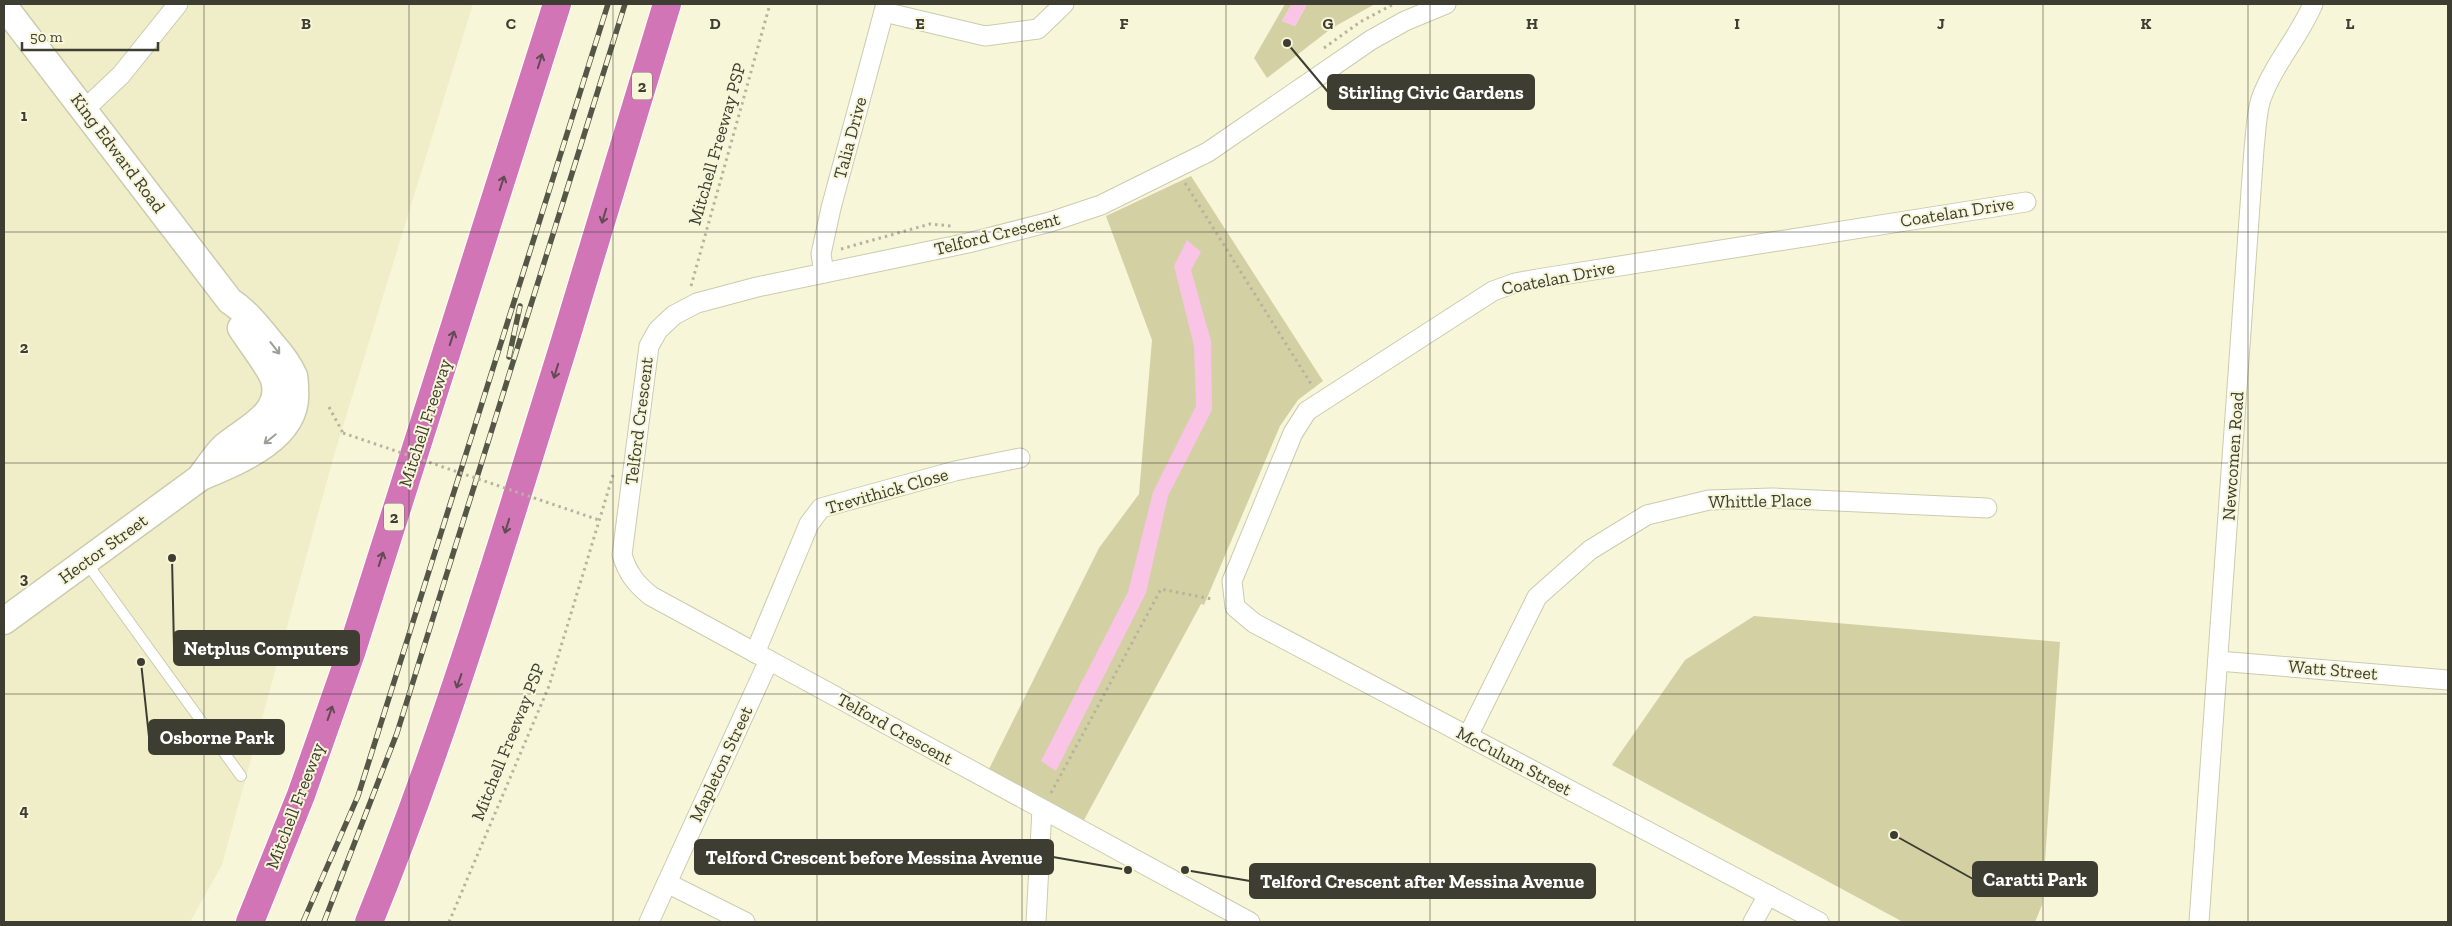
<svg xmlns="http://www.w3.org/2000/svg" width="2452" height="926" font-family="'Zilla Slab',serif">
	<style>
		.built { fill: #f0eec8 }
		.green { fill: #d3d1a4 }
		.water { fill: #fac4e7 }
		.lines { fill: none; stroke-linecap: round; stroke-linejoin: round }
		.lane-casing { stroke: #cccbae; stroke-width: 12 }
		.street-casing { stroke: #cccbae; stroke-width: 21 }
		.secondary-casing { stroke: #cccbae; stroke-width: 29 }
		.highway-casing { stroke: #fff; stroke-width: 30 }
		.path { stroke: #b6b49d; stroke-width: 3; stroke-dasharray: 2.5 4; stroke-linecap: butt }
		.lane { stroke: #fff; stroke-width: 10 }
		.street { stroke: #fff; stroke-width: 19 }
		.secondary { stroke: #fff; stroke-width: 26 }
		.highway { stroke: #d275b6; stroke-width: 28 }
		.rail-casing { stroke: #565648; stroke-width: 5.5 }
		.rail { stroke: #f8f6d8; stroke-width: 4; stroke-dasharray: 11; stroke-linecap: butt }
		.path-bridge { stroke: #b6b49d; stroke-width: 3; stroke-dasharray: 2.5 4; stroke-linecap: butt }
		.oneway { stroke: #624b52 }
		.oneway2 { stroke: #9e9e98 }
		.grid { fill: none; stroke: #3d3d31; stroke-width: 1; stroke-opacity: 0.55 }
		.labels { text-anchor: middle; stroke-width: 4; stroke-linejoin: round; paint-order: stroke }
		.shield { fill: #f8f6d8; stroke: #757463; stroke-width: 1 }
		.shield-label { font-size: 16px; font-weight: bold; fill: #3d3d31 }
		.street-label { font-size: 18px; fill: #3d3d31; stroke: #f8f6d8 }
		.grid-label { font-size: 16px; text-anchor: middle; font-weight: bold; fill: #3d3d31; stroke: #f8f6d8; stroke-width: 4; stroke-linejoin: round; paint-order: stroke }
		.leader { fill: none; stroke: #3d3d31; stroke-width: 2 }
		.callout-dot { fill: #3d3d31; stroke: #f8f6d8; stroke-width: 2 }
		.callout { fill: #3d3d31; stroke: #3d3d31; stroke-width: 2 }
		.callout-label { font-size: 19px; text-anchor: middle; font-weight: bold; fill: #fff }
	</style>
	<rect width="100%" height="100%" fill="#f8f6d8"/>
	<path class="built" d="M4 4H473L333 459 222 865 190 922H4Z"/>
	<g class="green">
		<path d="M1285 4H1292L1282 21 1295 26 1307 4H1375L1332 28 1267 78 1254 58Z"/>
		<path d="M1191 176 1323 381 1298 400 1280 426 1204 605 1201 604 1084 820 989 769 1099 548 1139 494 1152 340 1106 216Z"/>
		<path d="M1754 616 2060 642 2042 905 2035 922H1903L1612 765 1685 660Z"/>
	</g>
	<g class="water">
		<path d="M1292 4H1307L1295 26 1282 21Z"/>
		<path d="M1187 240 1201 252 1191 270 1211 341 1212 410 1168 496 1146 593 1056 771 1041 761 1128 592 1153 492 1196 406 1194 346 1174 266Z"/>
	</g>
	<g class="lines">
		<g class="lane-casing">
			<path id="lane" d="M86 562 241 776"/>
		</g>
		<g class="street-casing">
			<g id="street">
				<path d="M884 12 985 36 1038 29 1064 4"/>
				<path d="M85 109 121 75 178 4"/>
				<path d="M824 273 821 254 831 208 886 4"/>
				<path d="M755 653 809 524 821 508 955 471 1020 458"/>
				<path d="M2218 661 2448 680"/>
				<path d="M1468 736 1537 597 1590 550 1647 515 1709 500 1772 498 1987 508"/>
				<path d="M667 883 745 922"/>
				<path d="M649 922 769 660"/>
				<path d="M1036 922 1042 809"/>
				<path d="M1250 922 651 596C636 584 628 574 622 555L649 346 658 330 674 315 697 303 757 287 968 243 1050 222 1101 205 1208 152 1371 40 1405 21 1446 4"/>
				<path d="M1753 922 1768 895"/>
				<path d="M1819 922 1254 623 1235 607 1232 581 1293 433 1307 411 1493 291 1515 283 1537 279 2026 202"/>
				<path d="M2199 922 2254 149C2256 133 2256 114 2261 99 2273 65 2299 37 2313 4"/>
			</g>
		</g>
		<g class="secondary-casing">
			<g id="secondary">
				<path d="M4 6 230 301C247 312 259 328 272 344 280 353 289 365 294 376 295 380 295 386 295 391 299 438 237 462 201 477L4 621"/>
				<path d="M201 476C209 466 216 454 225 446 245 429 284 413 274 380 270 367 249 341 241 328"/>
			</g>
		</g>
		<g class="highway-casing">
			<g id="highway">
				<path d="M250 922 301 795 352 650 557 4"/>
				<path d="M369 922C429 775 477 624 524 473 573 317 620 160 667 4"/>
			</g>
		</g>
		<g class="path">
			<path d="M1324 48 1360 22 1392 5"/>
			<path d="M1185 183 1313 387"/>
			<path d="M841 249 930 224 951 226"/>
			<path d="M691 286 770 4"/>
			<path d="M329 407 343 433"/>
			<path d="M1051 793 1161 589 1212 599"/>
			<path d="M449 922 549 686 613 475"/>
		</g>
		<use href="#lane" class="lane"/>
		<use href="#street" class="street"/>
		<use href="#secondary" class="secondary"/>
		<use href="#highway" class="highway"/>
		<g class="rail-casing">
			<g id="rail">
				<path d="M509 357 520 306"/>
				<path d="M303 922 358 796 608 4"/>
				<path d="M324 922 397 733 625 4"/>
			</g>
		</g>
		<use href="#rail" class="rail"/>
		<path class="path-bridge" d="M343 433 599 520"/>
	</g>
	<defs><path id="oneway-shaft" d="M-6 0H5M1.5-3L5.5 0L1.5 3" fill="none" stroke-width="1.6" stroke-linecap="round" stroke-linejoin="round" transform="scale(1.25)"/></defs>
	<g class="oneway">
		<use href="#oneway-shaft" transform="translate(540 61) rotate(-73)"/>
		<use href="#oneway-shaft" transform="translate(502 183) rotate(-72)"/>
		<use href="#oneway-shaft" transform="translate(604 216) rotate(107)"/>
		<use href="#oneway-shaft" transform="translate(452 338) rotate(-72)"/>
		<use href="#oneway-shaft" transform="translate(556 371) rotate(107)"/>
		<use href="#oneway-shaft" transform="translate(507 526) rotate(107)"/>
		<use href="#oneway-shaft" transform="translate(381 559) rotate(-72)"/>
		<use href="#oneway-shaft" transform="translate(459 681) rotate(109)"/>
		<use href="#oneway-shaft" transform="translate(330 713) rotate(-71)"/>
	</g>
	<g class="oneway2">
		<use href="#oneway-shaft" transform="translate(275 348) rotate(52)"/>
		<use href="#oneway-shaft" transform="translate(270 439) rotate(141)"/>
	</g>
	<path class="grid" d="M204 4V922M409 4V922M613 4V922M817 4V922M1022 4V922M1226 4V922M1430 4V922M1635 4V922M1839 4V922M2043 4V922M2248 4V922M4 232H2448M4 463H2448M4 694H2448"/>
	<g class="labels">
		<g class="shield">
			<rect x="632" y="72.5" width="20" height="27" rx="4"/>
			<rect x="384" y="503.5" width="20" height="27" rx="4"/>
		</g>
		<g class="shield-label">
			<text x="642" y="92">2</text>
			<text x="394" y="523">2</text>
		</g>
		<g class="street-label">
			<text transform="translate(850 138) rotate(-75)" y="6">Talia Drive</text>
			<text transform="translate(717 144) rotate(-74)" y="6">Mitchell Freeway PSP</text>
			<text transform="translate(118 153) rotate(53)" y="6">King Edward Road</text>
			<text transform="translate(1957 212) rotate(-9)" y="6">Coatelan Drive</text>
			<text transform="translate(997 234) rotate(-14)" y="6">Telford Crescent</text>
			<text transform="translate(1558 278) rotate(-11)" y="6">Coatelan Drive</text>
			<text transform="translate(639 421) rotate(-83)" y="6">Telford Crescent</text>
			<text transform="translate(425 423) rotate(-72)" y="6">Mitchell Freeway</text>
			<text transform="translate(2233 456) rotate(-86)" y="6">Newcomen Road</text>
			<text transform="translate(887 491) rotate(-16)" y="6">Trevithick Close</text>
			<text transform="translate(1760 501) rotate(-1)" y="6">Whittle Place</text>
			<text transform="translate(103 549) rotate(-36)" y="6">Hector Street</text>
			<text transform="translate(2333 670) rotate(5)" y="6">Watt Street</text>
			<text transform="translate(895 729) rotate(29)" y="6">Telford Crescent</text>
			<text transform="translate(508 742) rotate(-68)" y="6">Mitchell Freeway PSP</text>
			<text transform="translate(1514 761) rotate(28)" y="6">McCulum Street</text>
			<text transform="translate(721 764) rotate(-65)" y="6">Mapleton Street</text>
			<text transform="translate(295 806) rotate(-69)" y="6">Mitchell Freeway</text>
		</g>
	</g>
	<g class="grid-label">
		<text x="306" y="29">B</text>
		<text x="511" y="29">C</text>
		<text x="715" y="29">D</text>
		<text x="920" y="29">E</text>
		<text x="1124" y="29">F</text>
		<text x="1328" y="29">G</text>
		<text x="1532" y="29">H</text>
		<text x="1737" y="29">I</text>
		<text x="1941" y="29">J</text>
		<text x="2146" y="29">K</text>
		<text x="2350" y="29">L</text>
		<text x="24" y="121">1</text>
		<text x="24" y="353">2</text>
		<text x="24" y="584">3</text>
		<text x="24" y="816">4</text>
	</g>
	<path class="leader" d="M1287 43L1328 92M172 558L174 648M141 662L149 737M1128 870L1053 857M1894 835L1973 879M1185 870L1250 881"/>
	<g class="callout-dot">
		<circle cx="1287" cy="43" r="5"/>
		<circle cx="172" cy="558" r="5"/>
		<circle cx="141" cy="662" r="5"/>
		<circle cx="1128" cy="870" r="5"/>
		<circle cx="1894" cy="835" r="5"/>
		<circle cx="1185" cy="870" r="5"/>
	</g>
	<g class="callout">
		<rect x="1328" y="75" width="206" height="34" rx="5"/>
		<rect x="174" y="631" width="185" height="34" rx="5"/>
		<rect x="149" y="720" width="135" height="34" rx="5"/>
		<rect x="695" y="840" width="358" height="34" rx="5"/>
		<rect x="1973" y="862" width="124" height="34" rx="5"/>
		<rect x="1250" y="864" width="345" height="34" rx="5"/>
	</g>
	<g class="callout-label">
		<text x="1431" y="99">Stirling Civic Gardens</text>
		<text x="266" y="655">Netplus Computers</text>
		<text x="217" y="744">Osborne Park</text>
		<text x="874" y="864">Telford Crescent before Messina Avenue</text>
		<text x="2035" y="886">Caratti Park</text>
		<text x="1422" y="888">Telford Crescent after Messina Avenue</text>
	</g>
	<rect width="2452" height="926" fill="none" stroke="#3d3d31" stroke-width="10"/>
	<path d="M22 42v8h136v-8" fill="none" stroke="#3d3d31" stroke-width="2.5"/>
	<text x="30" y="42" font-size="15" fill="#3d3d31" stroke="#f8f6d8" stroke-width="4" paint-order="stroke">50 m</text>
</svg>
